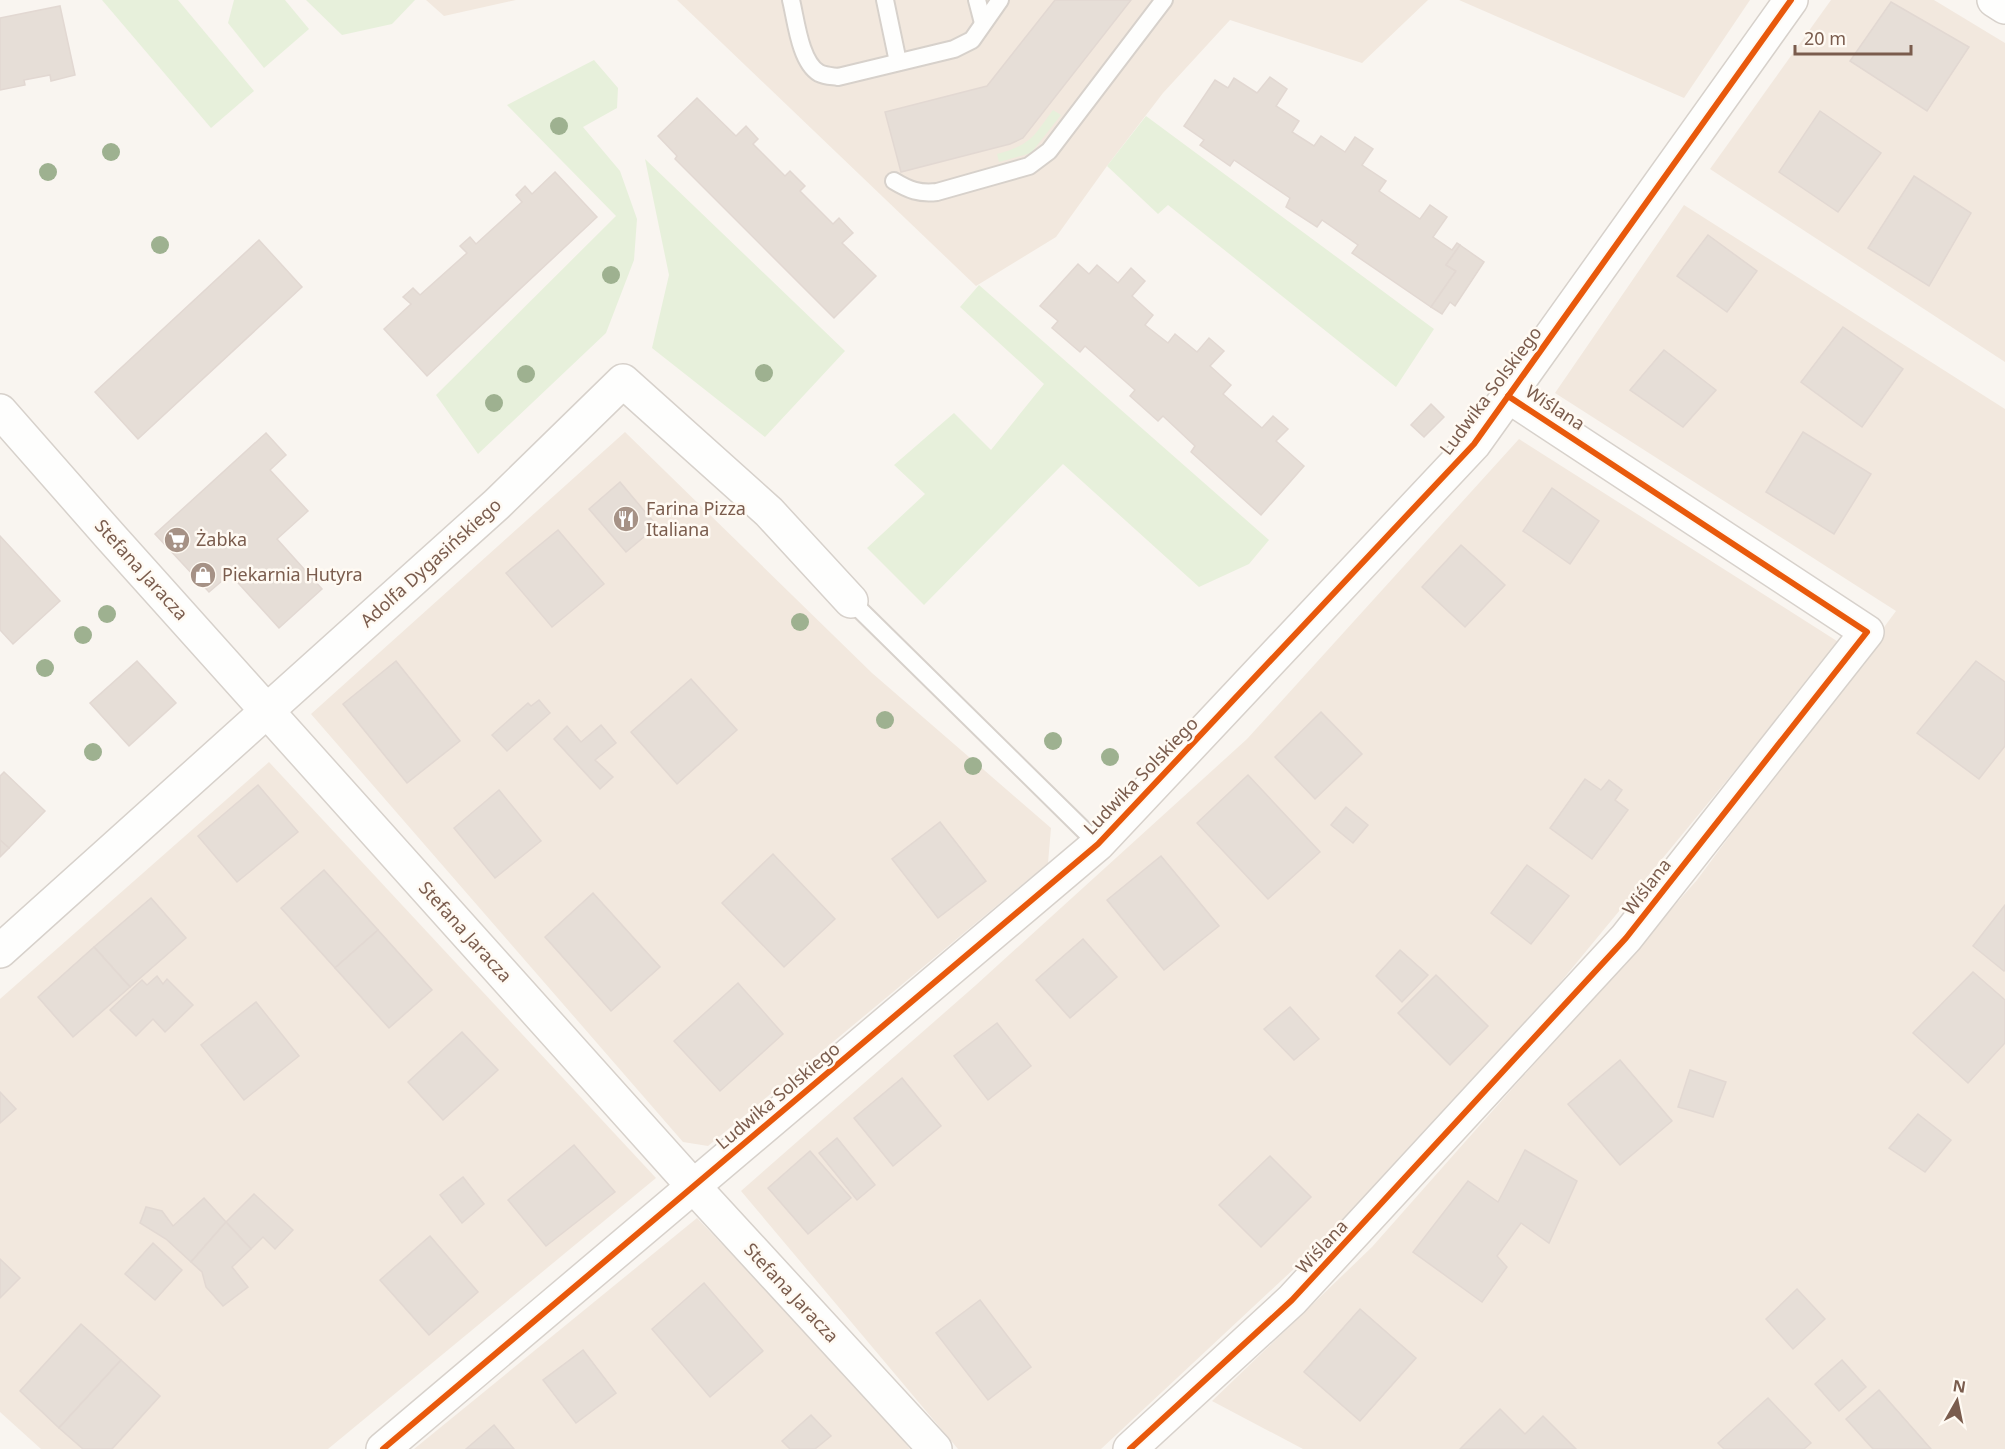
<svg xmlns="http://www.w3.org/2000/svg" width="2005" height="1449" font-family="'Noto Sans',sans-serif">
	<style>
		.residential { fill: #f2e8de }
		.green { fill: #e7f0db }
		.building { fill: #e6ded7; stroke: #e2d8d2; stroke-width: 1.5 }
		.lines { fill: none; stroke-linecap: round; stroke-linejoin: round }
		.service-casing { stroke: #d7d1cb; stroke-width: 20 }
		.minor-casing { stroke: #d7d1cb; stroke-width: 36 }
		.service { stroke: #fefefd; stroke-width: 16 }
		.minor { stroke: #fefefd; stroke-width: 33 }
		.cycleway-casing { stroke: #fffaf3; stroke-width: 10 }
		.cycleway { stroke: #e8590c; stroke-width: 6 }
		.tree { fill: #9eb190 }
		.labels { text-anchor: middle; stroke-width: 5; stroke-linejoin: round; paint-order: stroke }
		.street-label { font-size: 18px; fill: #7a5c4d; stroke: #fffaf3 }
		.poi-label { font-size: 18px; fill: #7a5c4d; stroke: #fffaf3; text-anchor: start }
	</style>
	<rect width="100%" height="100%" fill="#f9f5f0"/>
	<g class="residential">
		<path d="M426 0H516L444 16Z"/>
		<path d="M677 0H1428L1362 63 1230 20 1163 93 1107 166 1056 237 976 286Z"/>
		<path d="M1459 0H1750L1684 98Z"/>
		<path d="M1831 0H1934L2005 43V362L1710 169Z"/>
		<path d="M1684 205 2005 409V1449H1303L1212 1401 1372 1247 1697 880 1896 611 1555 393Z"/>
		<path d="M625 432 872 673 1051 828 1048 863 708 1146 683 1142 311 714Z"/>
		<path d="M1519 439 1840 643 1503 1052 1342 1224 1101 1449H958L741 1191 976 985 1247 739Z"/>
		<path d="M269 762 656 1178 328 1449H41L0 1412V999Z"/>
		<path d="M697 1218 860 1387 910 1449H414Z"/>
	</g>
	<g class="green">
		<path d="M102 0H178L254 91 211 128Z"/>
		<path d="M234 0H285L309 29 264 68 228 23Z"/>
		<path d="M306 0H415L392 24 342 35Z"/>
		<path d="M594 60 618 88 617 108 583 127 620 171 637 219 634 260 606 333 478 454 436 395 616 216 507 105Z"/>
		<path d="M1053 110 1061 115 1031 153 999 162 997 154C1032 144 1032 138 1053 110Z"/>
		<path d="M1146 116 1434 329 1396 387 1168 205 1158 214 1107 166Z"/>
		<path d="M645 159 845 351 765 437 652 348 669 275Z"/>
		<path d="M979 285 1269 540 1249 564 1199 587 1063 464 924 605 867 548 925 494 894 465 954 413 991 450 1044 384 960 307Z"/>
	</g>
	<g class="building">
		<path d="M1055 0H1131L1023 138 1010 144 901 172 885 112 987 86Z"/>
		<path d="M1891 2 1969 47 1927 111 1850 61Z"/>
		<path d="M60 6 75 75 51 81 50 75 24 80 25 85 0 90V18Z"/>
		<path d="M1270 77 1287 89 1276 106 1299 121 1292 132 1314 146 1321 136 1345 152 1355 137 1373 149 1362 165 1386 181 1379 191 1420 219 1430 205 1447 217 1433 237 1452 250 1457 243 1460 245 1446 265 1456 271 1431 307 1352 253 1358 245 1322 220 1317 227 1286 207 1290 198 1234 160 1230 166 1200 145 1204 140 1184 126 1215 80 1228 88 1234 78 1257 93Z"/>
		<path d="M697 98 736 136 746 126 758 139 753 144 785 176 790 171 805 186 800 191 833 224 839 218 853 233 842 243 876 276 834 318 675 159 677 156 658 136Z"/>
		<path d="M1820 111 1881 153 1838 212 1779 172Z"/>
		<path d="M555 172 597 217 427 376 384 329 411 304 403 297 413 288 420 295 467 253 460 246 470 237 476 244 522 202 516 195 525 186 532 194Z"/>
		<path d="M1914 176 1971 213 1929 286 1868 248Z"/>
		<path d="M1708 235 1757 271 1727 312 1677 276Z"/>
		<path d="M259 240 302 287 138 439 95 392Z"/>
		<path d="M1460 245 1484 262 1455 306 1450 302 1442 314 1431 307 1456 271 1446 265Z"/>
		<path d="M1078 264 1089 274 1097 265 1118 283 1131 268 1145 281 1132 296 1153 315 1145 325 1168 343 1175 334 1197 352 1209 338 1224 351 1210 366 1231 385 1223 394 1262 428 1273 416 1288 429 1276 441 1304 466 1261 515 1191 452 1195 446 1163 416 1158 421 1130 396 1135 390 1085 346 1080 352 1052 328 1058 321 1040 306Z"/>
		<path d="M1843 327 1903 369 1862 427 1801 382Z"/>
		<path d="M1664 350 1716 390 1683 427 1630 390Z"/>
		<path d="M1431 404 1444 417 1424 437 1411 425Z"/>
		<path d="M1803 432 1871 474 1834 534 1766 492Z"/>
		<path d="M266 433 286 455 270 470 308 511 277 539 322 589 279 628 230 574 209 592 155 534Z"/>
		<path d="M620 482 657 526 626 552 589 509Z"/>
		<path d="M1552 488 1599 521 1570 564 1523 531Z"/>
		<path d="M558 530 604 584 552 627 506 573Z"/>
		<path d="M0 536 60 601 13 644 0 630Z"/>
		<path d="M1461 545 1505 585 1465 627 1422 587Z"/>
		<path d="M137 661 176 703 129 746 90 703Z"/>
		<path d="M396 661 460 741 407 783 343 704Z"/>
		<path d="M1976 661 2005 682V746L1979 779 1917 733Z"/>
		<path d="M691 679 737 730 677 784 631 732Z"/>
		<path d="M539 700 550 713 507 751 492 735 528 703 531 706Z"/>
		<path d="M1321 712 1362 754 1315 799 1275 757Z"/>
		<path d="M601 725 616 743 595 760 613 777 600 789 554 739 567 726 581 742Z"/>
		<path d="M4 772 45 811 9 848 0 840V776Z"/>
		<path d="M1248 775 1320 852 1268 899 1197 823Z"/>
		<path d="M1585 779 1601 790 1609 780 1622 790 1615 800 1628 810 1592 859 1550 828Z"/>
		<path d="M258 785 298 832 237 882 198 836Z"/>
		<path d="M499 790 541 841 495 878 454 828Z"/>
		<path d="M1346 807 1368 825 1353 843 1331 825Z"/>
		<path d="M940 822 986 881 938 918 892 859Z"/>
		<path d="M0 840 9 848 0 857Z"/>
		<path d="M773 854 835 919 784 967 722 903Z"/>
		<path d="M1161 856 1219 926 1164 970 1107 900Z"/>
		<path d="M1527 865 1569 896 1531 944 1491 913Z"/>
		<path d="M324 870 378 930 335 968 281 908Z"/>
		<path d="M593 893 660 967 611 1011 545 937Z"/>
		<path d="M151 898 186 938 130 987 94 947Z"/>
		<path d="M2005 905V970L2004 971 1973 946Z"/>
		<path d="M378 930 432 990 389 1028 335 968Z"/>
		<path d="M1083 939 1117 977 1070 1018 1036 980Z"/>
		<path d="M94 947 130 987 73 1037 38 997Z"/>
		<path d="M1400 950 1428 975 1402 1002 1376 976Z"/>
		<path d="M1973 972 2005 1000V1043L1968 1083 1913 1033Z"/>
		<path d="M1436 975 1488 1026 1450 1065 1398 1013Z"/>
		<path d="M157 976 163 984 167 979 193 1005 165 1032 153 1019 136 1036 110 1010 142 980 147 985Z"/>
		<path d="M738 983 783 1034 720 1091 674 1041Z"/>
		<path d="M256 1002 299 1056 244 1100 201 1045Z"/>
		<path d="M1290 1007 1319 1039 1294 1060 1264 1029Z"/>
		<path d="M997 1023 1031 1066 988 1100 954 1056Z"/>
		<path d="M462 1032 498 1070 443 1120 408 1082Z"/>
		<path d="M1620 1060 1672 1121 1620 1165 1568 1104Z"/>
		<path d="M1690 1070 1726 1082 1713 1117 1678 1107Z"/>
		<path d="M902 1078 941 1126 893 1166 854 1118Z"/>
		<path d="M0 1092 16 1109 0 1123Z"/>
		<path d="M1918 1114 1951 1140 1925 1172 1889 1148Z"/>
		<path d="M837 1138 875 1185 857 1200 819 1153Z"/>
		<path d="M574 1145 615 1192 546 1246 508 1200Z"/>
		<path d="M1525 1150 1577 1181 1549 1243 1521 1223 1497 1256 1507 1267 1482 1302 1413 1252 1468 1181 1498 1202Z"/>
		<path d="M810 1151 851 1198 808 1234 768 1188Z"/>
		<path d="M1270 1156 1311 1197 1261 1247 1219 1205Z"/>
		<path d="M463 1177 484 1204 462 1223 440 1195Z"/>
		<path d="M254 1194 293 1230 275 1249 263 1237 251 1249 226 1222Z"/>
		<path d="M204 1198 226 1222 191 1262 166 1239 140 1223 146 1207 162 1211 173 1226Z"/>
		<path d="M226 1222 251 1249 232 1267 248 1287 223 1306 206 1287 202 1272 191 1262Z"/>
		<path d="M430 1236 478 1292 429 1335 380 1280Z"/>
		<path d="M153 1243 182 1270 155 1300 125 1274Z"/>
		<path d="M0 1259 20 1278 0 1298Z"/>
		<path d="M704 1283 763 1351 710 1397 652 1329Z"/>
		<path d="M1797 1289 1825 1319 1793 1349 1766 1319Z"/>
		<path d="M980 1300 1031 1367 988 1400 936 1333Z"/>
		<path d="M1360 1309 1416 1358 1360 1421 1304 1372Z"/>
		<path d="M81 1324 121 1360 59 1428 20 1391Z"/>
		<path d="M583 1350 616 1393 576 1423 543 1380Z"/>
		<path d="M121 1360 160 1396 112 1449H83L59 1428Z"/>
		<path d="M1842 1360 1866 1387 1839 1411 1815 1384Z"/>
		<path d="M1879 1390 1931 1449H1873L1846 1419Z"/>
		<path d="M1768 1398 1811 1443 1804 1449H1724L1718 1443Z"/>
		<path d="M1500 1409 1525 1434 1543 1416 1576 1449H1460Z"/>
		<path d="M811 1415 831 1436 815 1449H790L782 1441Z"/>
		<path d="M494 1425 514 1449H466Z"/>
	</g>
	<g class="lines">
		<g class="service-casing">
			<g id="service">
				<path d="M791 0C796 20 800 62 819 73 825 76 831 76 838 77L954 49 972 40 1000 0"/>
				<path d="M885 0 898 62"/>
				<path d="M977 0 983 23"/>
				<path d="M894 181C909 190 919 194 937 192L1029 166 1049 151 1164 0"/>
				<path d="M851 601 1098 844"/>
			</g>
		</g>
		<g class="minor-casing">
			<g id="minor">
				<path d="M1994 0 2005 7"/>
				<path d="M0 411 110 536 694 1187 935 1449"/>
				<path d="M0 951 497 504 623 381 769 512 851 601"/>
				<path d="M383 1449 1098 844 1474 444 1791 0"/>
				<path d="M1130 1449 1292 1300 1626 938 1867 632 1508 396"/>
			</g>
		</g>
		<use href="#service" class="service"/>
		<use href="#minor" class="minor"/>
		<g class="cycleway-casing">
			<g id="cycleway">
				<path d="M383 1449 1098 844 1474 444 1791 0"/>
				<path d="M1130 1449 1292 1300 1626 938 1867 632 1508 396"/>
			</g>
		</g>
		<use href="#cycleway" class="cycleway"/>
	</g>
	<g class="tree">
		<circle cx="559" cy="126" r="9"/>
		<circle cx="111" cy="152" r="9"/>
		<circle cx="48" cy="172" r="9"/>
		<circle cx="160" cy="245" r="9"/>
		<circle cx="611" cy="275" r="9"/>
		<circle cx="764" cy="373" r="9"/>
		<circle cx="526" cy="374" r="9"/>
		<circle cx="494" cy="403" r="9"/>
		<circle cx="107" cy="614" r="9"/>
		<circle cx="800" cy="622" r="9"/>
		<circle cx="83" cy="635" r="9"/>
		<circle cx="45" cy="668" r="9"/>
		<circle cx="885" cy="720" r="9"/>
		<circle cx="1053" cy="741" r="9"/>
		<circle cx="93" cy="752" r="9"/>
		<circle cx="1110" cy="757" r="9"/>
		<circle cx="973" cy="766" r="9"/>
	</g>
	<defs>
		<g id="restaurant-disc" transform="scale(1.35)"><circle r="9.5" fill="#a69286" stroke="#fffaf3"/><path d="M-5-6h1v4h1v-4h1v4h1v-4h1v5L-1.5 .5V6h-2V.5L-5-1ZM5-6V6H3V1.5H1.5Q1.5-4 5-6Z" fill="#fff"/></g>
		<g id="supermarket-disc" transform="scale(1.35)"><circle r="9.5" fill="#a69286" stroke="#fffaf3"/><path d="M-6-5.5h2.5l.6 2H6L4.5 2H-2.5L-4.4-4H-6ZM-1.5 3.2a1.3 1.3 0 1 0 .1 0ZM3 3.2a1.3 1.3 0 1 0 .1 0Z" fill="#fff"/></g>
		<g id="shop-disc" transform="scale(1.35)"><circle r="9.5" fill="#a69286" stroke="#fffaf3"/><path d="M-5-2.5h2.3a2.7 3.5 0 0 1 5.4 0H5L5.5 6h-11ZM-1.5-2.5h3a1.5 2.3 0 0 0-3 0Z" fill="#fff"/></g>
	</defs>
	<g fill-rule="evenodd">
		<use href="#restaurant-disc" x="626" y="519"/>
		<use href="#supermarket-disc" x="177" y="540"/>
		<use href="#shop-disc" x="203" y="575"/>
	</g>
	<g class="labels">
		<g class="street-label">
			<text transform="translate(1491 391) rotate(-53)" y="6">Ludwika Solskiego</text>
			<text transform="translate(1555 408) rotate(33)" y="6">Wiślana</text>
			<text transform="translate(431 563) rotate(-42)" y="6">Adolfa Dygasińskiego</text>
			<text transform="translate(141 570) rotate(48)" y="6">Stefana Jaracza</text>
			<text transform="translate(1141 776) rotate(-46)" y="6">Ludwika Solskiego</text>
			<text transform="translate(1647 887) rotate(-52)" y="6">Wiślana</text>
			<text transform="translate(465 932) rotate(48)" y="6">Stefana Jaracza</text>
			<text transform="translate(778 1096) rotate(-40)" y="6">Ludwika Solskiego</text>
			<text transform="translate(1322 1247) rotate(-47)" y="6">Wiślana</text>
			<text transform="translate(791 1293) rotate(47)" y="6">Stefana Jaracza</text>
		</g>
		<g class="poi-label">
			<text x="646" y="515">Farina Pizza<tspan x="646" dy="21">Italiana</tspan></text>
			<text x="196" y="546">Żabka</text>
			<text x="222" y="581">Piekarnia Hutyra</text>
		</g>
	</g>
	<g transform="translate(1957 1401) rotate(9)" stroke="#fffaf3" stroke-width="4.5" paint-order="stroke">
	<path d="M0-4.5L10 22L0 15L-10 22Z" fill="#7a5c4d"/>
	<text y="-9" font-size="16" font-weight="bold" text-anchor="middle" fill="#7a5c4d">N</text>
	</g>
	<path d="M1795 45v9h116v-9" fill="none" stroke="#7a5c4d" stroke-width="3"/>
	<text x="1804" y="45" font-size="18" fill="#7a5c4d" stroke="#fffaf3" stroke-width="4.5" paint-order="stroke">20 m</text>
</svg>
